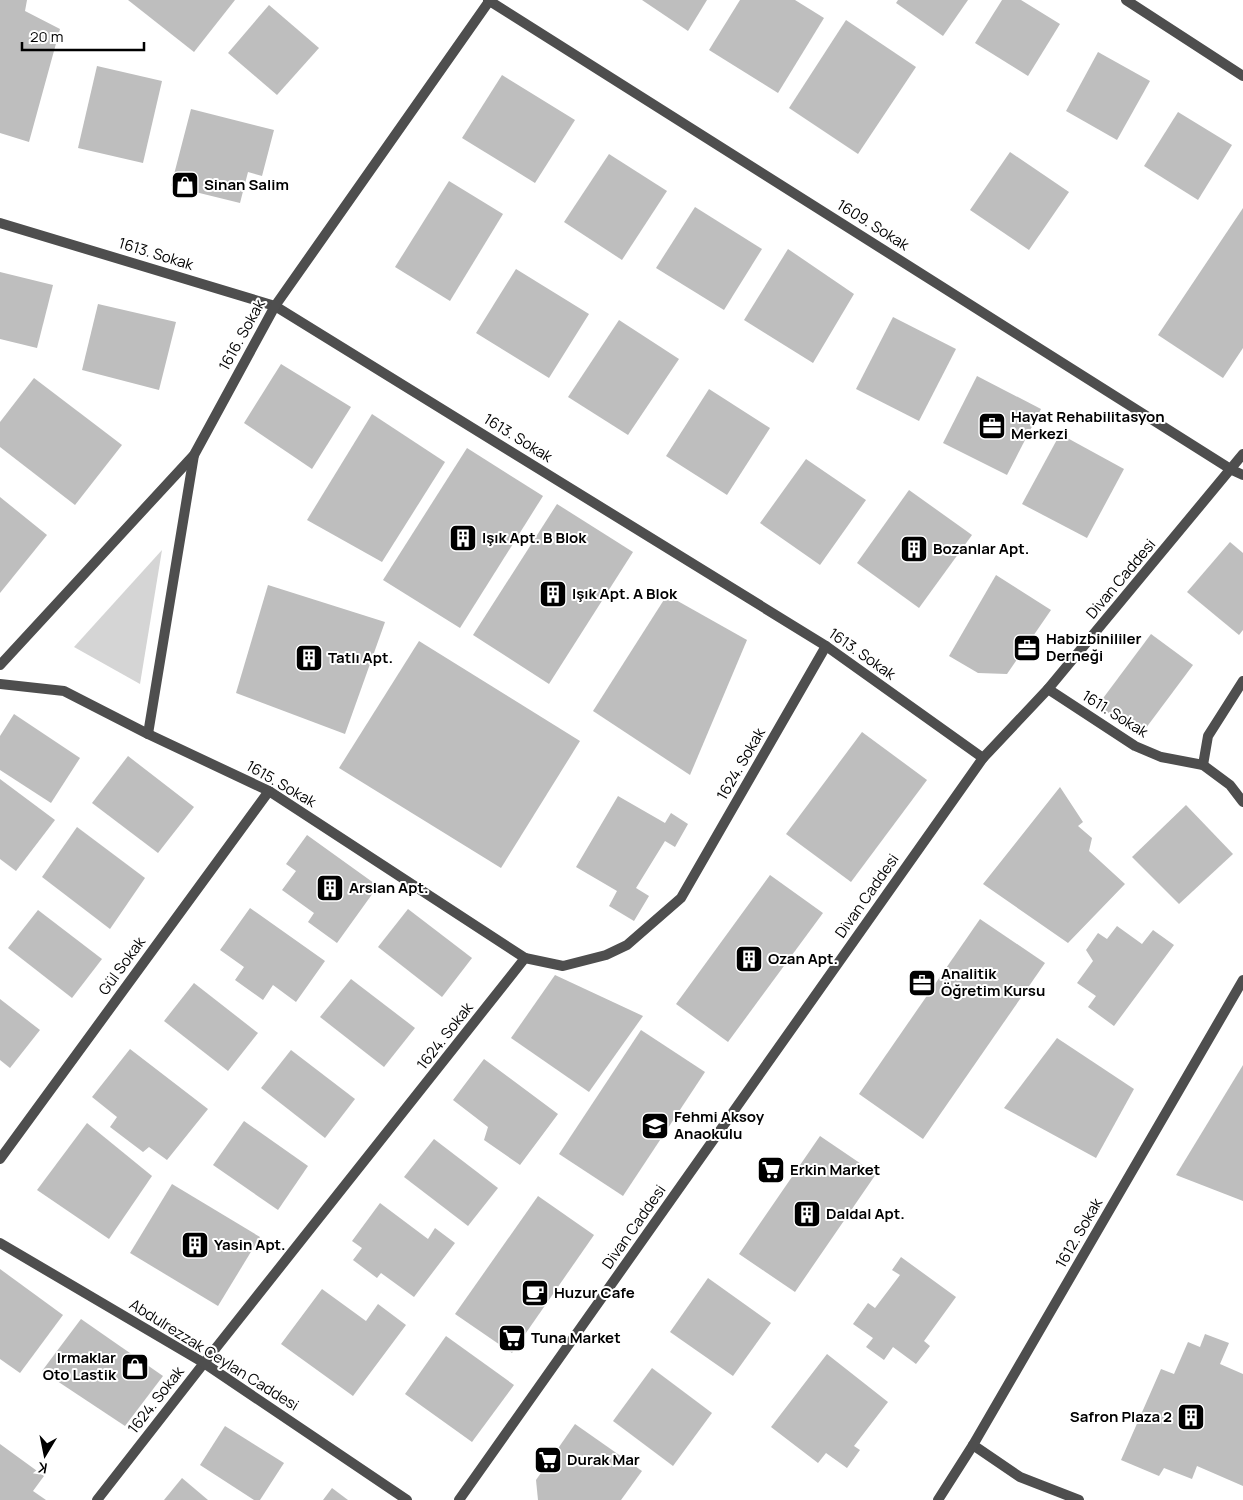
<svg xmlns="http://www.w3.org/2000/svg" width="1243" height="1500" font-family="Manrope,sans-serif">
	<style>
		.green { fill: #d5d5d5 }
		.building { fill: #bebebe }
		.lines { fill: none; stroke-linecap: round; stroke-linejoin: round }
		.service { stroke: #4e4e4e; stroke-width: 10 }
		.minor { stroke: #4e4e4e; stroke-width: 10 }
		.tertiary { stroke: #4e4e4e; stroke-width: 10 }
		.labels { text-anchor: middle; stroke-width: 4; stroke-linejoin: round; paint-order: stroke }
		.poi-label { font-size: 15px; font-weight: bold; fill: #000; stroke: #fff; text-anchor: start }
		.street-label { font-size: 15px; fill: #000; stroke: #fff }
	</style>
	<rect width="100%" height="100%" fill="#fff"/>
	<path class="green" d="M162 550 140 684 74 647Z"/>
	<g class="building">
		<path d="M0 0H27L25 11 60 29 29 142 0 133Z"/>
		<path d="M128 0H235L194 52Z"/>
		<path d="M642 0H707L688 31Z"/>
		<path d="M740 0H795L824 18 778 93 709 50Z"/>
		<path d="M898 0H968L943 36 896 3Z"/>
		<path d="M1002 0H1021L1060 24 1028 76 975 43Z"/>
		<path d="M269 5 319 48 277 95 228 53Z"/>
		<path d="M846 20 916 67 858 154 789 108Z"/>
		<path d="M1098 52 1150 81 1117 140 1066 111Z"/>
		<path d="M97 66 162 81 143 163 78 148Z"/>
		<path d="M502 75 575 120 535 183 462 138Z"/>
		<path d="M191 109 274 130 262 176 248 172 240 203 171 186Z"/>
		<path d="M1178 112 1232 145 1198 200 1144 166Z"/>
		<path d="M1010 152 1069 192 1029 250 970 210Z"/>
		<path d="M609 154 667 191 622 260 564 222Z"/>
		<path d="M449 181 503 214 450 301 395 267Z"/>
		<path d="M695 207 762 249 724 310 656 268Z"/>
		<path d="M1243 208V348L1223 378 1158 335Z"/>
		<path d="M788 249 854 294 813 363 744 320Z"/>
		<path d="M516 269 589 314 549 378 476 333Z"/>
		<path d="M0 272 53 285 37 348 0 339Z"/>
		<path d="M98 304 176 322 159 390 82 370Z"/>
		<path d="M893 317 956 349 919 421 856 389Z"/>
		<path d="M619 320 679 359 628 435 568 397Z"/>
		<path d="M281 364 351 407 312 469 244 423Z"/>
		<path d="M977 376 1041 409 1007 475 943 443Z"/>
		<path d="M34 378 122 445 75 505 0 447V422Z"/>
		<path d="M709 389 770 428 727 495 666 456Z"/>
		<path d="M372 414 445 462 382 562 307 520Z"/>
		<path d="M1060 434 1124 469 1087 538 1022 504Z"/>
		<path d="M467 448 543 496 460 628 383 580Z"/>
		<path d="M806 459 866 500 820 565 760 523Z"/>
		<path d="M909 490 972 535 919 608 857 563Z"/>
		<path d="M0 497 47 535 0 593Z"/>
		<path d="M557 504 633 552 549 684 473 635Z"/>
		<path d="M1230 542 1243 553V630L1239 635 1187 592Z"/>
		<path d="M996 575 1051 610 1007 674 978 673 949 656Z"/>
		<path d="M268 585 385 622 345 734 236 693Z"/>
		<path d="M667 595 747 640 690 775 593 711Z"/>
		<path d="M1151 634 1193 665 1140 736 1098 705Z"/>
		<path d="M419 641 580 741 501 868 339 768Z"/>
		<path d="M14 714 80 758 51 803 0 770V736Z"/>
		<path d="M862 732 927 780 851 882 786 834Z"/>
		<path d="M128 756 194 807 158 853 92 803Z"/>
		<path d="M0 779 55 820 16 871 0 859Z"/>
		<path d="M1060 787 1083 822 1078 826 1092 838 1089 851 1125 884 1068 943 983 884Z"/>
		<path d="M618 796 665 823 671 813 688 824 675 847 665 841 636 888 649 896 634 921 609 906 617 891 576 867Z"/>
		<path d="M1186 805 1233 854 1179 904 1132 857Z"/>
		<path d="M77 827 145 878 110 929 42 877Z"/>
		<path d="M307 835 378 886 337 943 308 922 314 913 282 890 296 871 286 864Z"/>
		<path d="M770 875 823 913 728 1042 676 1004Z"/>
		<path d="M250 908 325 961 296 1002 273 985 263 1000 235 980 244 967 220 950Z"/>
		<path d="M408 909 472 958 442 997 378 947Z"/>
		<path d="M38 910 102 959 72 998 8 948Z"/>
		<path d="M980 919 1045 963 923 1139 859 1094Z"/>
		<path d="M1117 926 1142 944 1153 930 1174 945 1114 1026 1088 1007 1096 996 1077 983 1093 961 1086 950 1098 933 1107 939Z"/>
		<path d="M555 975 643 1016 589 1092 511 1038Z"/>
		<path d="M351 979 415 1028 384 1067 320 1017Z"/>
		<path d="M194 983 258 1033 228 1071 164 1021Z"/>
		<path d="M0 999 40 1030 10 1068 0 1060Z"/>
		<path d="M641 1030 705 1072 623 1196 559 1154Z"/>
		<path d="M1057 1038 1134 1089 1096 1158 1004 1108Z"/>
		<path d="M130 1049 208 1109 167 1160 149 1147 143 1152 110 1127 117 1117 92 1097Z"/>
		<path d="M291 1050 355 1099 325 1138 261 1088Z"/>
		<path d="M484 1059 558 1114 520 1165 484 1140 488 1127 453 1100Z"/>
		<path d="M1243 1065V1201L1176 1175Z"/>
		<path d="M244 1121 308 1166 278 1210 213 1165Z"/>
		<path d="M87 1123 152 1176 109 1239 37 1190Z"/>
		<path d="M820 1136 876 1174 795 1292 739 1254Z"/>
		<path d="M434 1139 498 1188 468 1226 404 1177Z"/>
		<path d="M172 1184 260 1237 218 1306 130 1253Z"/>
		<path d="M538 1196 594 1235 512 1353 455 1314Z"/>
		<path d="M380 1203 428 1239 435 1228 455 1243 414 1297 381 1273 377 1278 353 1260 362 1248 352 1241Z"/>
		<path d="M901 1257 956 1297 924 1341 930 1346 916 1364 893 1347 884 1360 866 1347 873 1338 853 1324 868 1303 875 1308 900 1275 892 1270Z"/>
		<path d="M0 1269 63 1315 20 1373 0 1359Z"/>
		<path d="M708 1278 771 1323 733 1376 670 1332Z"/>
		<path d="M322 1289 366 1321 378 1304 406 1325 353 1396 281 1344Z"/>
		<path d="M81 1319 163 1376 125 1426 42 1371Z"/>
		<path d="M1205 1334 1229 1343 1220 1364 1243 1374V1486L1197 1466 1192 1479 1164 1468 1159 1476 1121 1460 1161 1369 1174 1374 1188 1342 1200 1347Z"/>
		<path d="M446 1336 514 1385 472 1442 405 1394Z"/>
		<path d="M827 1354 888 1402 854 1446 860 1450 847 1468 826 1453 818 1463 771 1427Z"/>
		<path d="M652 1368 712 1413 673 1466 613 1421Z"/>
		<path d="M575 1424 642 1471 621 1500H538L536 1480Z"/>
		<path d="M225 1426 284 1463 260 1500H254L200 1465Z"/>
		<path d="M0 1444 44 1476 33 1491 46 1500H0Z"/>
		<path d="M182 1478 208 1500H164Z"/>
		<path d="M332 1488 348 1500H323Z"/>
	</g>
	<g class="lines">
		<path class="service" d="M1203 765 1208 736 1243 681"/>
		<g class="minor">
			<path d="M488 0 1232 470 1243 475"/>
			<path d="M1126 0 1243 76"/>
			<path d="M0 223 275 306 826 646 983 758"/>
			<path d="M0 665 194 455 275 306 490 0"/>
			<path d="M0 684 64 691 148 734 269 791 525 958"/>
			<path d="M1048 689 1135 746 1161 757 1203 765 1230 785 1243 802"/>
			<path d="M148 734 194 455"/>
			<path d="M0 1159 269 791"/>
			<path d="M973 1445 1020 1477 1079 1500"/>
			<path d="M97 1500 204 1363 525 958 563 966 606 955 627 945 681 898 826 646"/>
			<path d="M938 1500 973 1445 1243 980"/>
		</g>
		<g class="tertiary">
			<path d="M0 1243 204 1363 407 1500"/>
			<path d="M459 1500 983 758 1048 689 1243 454"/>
		</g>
	</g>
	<defs>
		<g id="shop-square" transform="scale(1.4375)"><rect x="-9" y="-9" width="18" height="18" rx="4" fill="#000" stroke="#fff"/><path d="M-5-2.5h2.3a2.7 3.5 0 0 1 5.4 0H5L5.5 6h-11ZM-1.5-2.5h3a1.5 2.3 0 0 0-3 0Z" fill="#fff"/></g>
		<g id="office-square" transform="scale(1.4375)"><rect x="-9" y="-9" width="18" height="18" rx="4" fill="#000" stroke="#fff"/><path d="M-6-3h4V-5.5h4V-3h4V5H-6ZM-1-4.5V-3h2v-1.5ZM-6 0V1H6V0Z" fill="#fff"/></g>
		<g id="building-square" transform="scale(1.4375)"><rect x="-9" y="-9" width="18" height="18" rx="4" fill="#000" stroke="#fff"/><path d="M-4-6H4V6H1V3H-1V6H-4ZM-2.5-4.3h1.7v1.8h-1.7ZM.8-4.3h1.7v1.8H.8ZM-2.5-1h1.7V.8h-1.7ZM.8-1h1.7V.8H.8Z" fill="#fff"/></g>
		<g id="school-square" transform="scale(1.4375)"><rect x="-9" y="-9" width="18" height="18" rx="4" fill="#000" stroke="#fff"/><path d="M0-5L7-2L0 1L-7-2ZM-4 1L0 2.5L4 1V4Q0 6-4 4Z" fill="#fff"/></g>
		<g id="supermarket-square" transform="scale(1.4375)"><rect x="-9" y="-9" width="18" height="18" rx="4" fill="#000" stroke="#fff"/><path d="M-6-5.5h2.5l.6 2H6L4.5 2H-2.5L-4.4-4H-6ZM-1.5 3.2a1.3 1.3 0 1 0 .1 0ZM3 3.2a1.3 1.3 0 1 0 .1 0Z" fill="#fff"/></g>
		<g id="cafe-square" transform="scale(1.4375)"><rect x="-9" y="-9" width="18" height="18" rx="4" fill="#000" stroke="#fff"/><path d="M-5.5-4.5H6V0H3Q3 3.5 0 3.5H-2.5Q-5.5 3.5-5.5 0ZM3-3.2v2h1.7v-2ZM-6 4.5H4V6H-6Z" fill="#fff"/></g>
	</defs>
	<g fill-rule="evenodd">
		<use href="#shop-square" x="185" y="185"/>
		<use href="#office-square" x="992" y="426"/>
		<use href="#building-square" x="463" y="538"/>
		<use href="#building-square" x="914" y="549"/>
		<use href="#building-square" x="553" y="594"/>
		<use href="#office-square" x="1027" y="648"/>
		<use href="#building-square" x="309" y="658"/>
		<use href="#building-square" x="330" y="888"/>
		<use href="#building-square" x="749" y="959"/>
		<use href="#office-square" x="922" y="983"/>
		<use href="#school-square" x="655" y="1126"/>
		<use href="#supermarket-square" x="771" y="1170"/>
		<use href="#building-square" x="807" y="1214"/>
		<use href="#building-square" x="195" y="1245"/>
		<use href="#cafe-square" x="535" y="1293"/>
		<use href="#supermarket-square" x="512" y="1338"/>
		<use href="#shop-square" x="135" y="1367"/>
		<use href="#building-square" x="1191" y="1417"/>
		<use href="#supermarket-square" x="548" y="1460"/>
	</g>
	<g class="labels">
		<g class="poi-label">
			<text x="204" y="190">Sinan Salim</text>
			<text x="1011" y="422">Hayat Rehabilitasyon<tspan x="1011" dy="17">Merkezi</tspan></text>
			<text x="482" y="543">Işık Apt. B Blok</text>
			<text x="933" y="554">Bozanlar Apt.</text>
			<text x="572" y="599">Işık Apt. A Blok</text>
			<text x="1046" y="644">Habizbinililer<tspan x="1046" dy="17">Derneği</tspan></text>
			<text x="328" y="663">Tatlı Apt.</text>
			<text x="349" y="893">Arslan Apt.</text>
			<text x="768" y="964">Ozan Apt.</text>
			<text x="941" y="979">Analitik<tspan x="941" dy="17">Öğretim Kursu</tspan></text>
			<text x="674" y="1122">Fehmi Aksoy<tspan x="674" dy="17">Anaokulu</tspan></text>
			<text x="790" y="1175">Erkin Market</text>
			<text x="826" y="1219">Daldal Apt.</text>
			<text x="214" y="1250">Yasin Apt.</text>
			<text x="554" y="1298">Huzur Cafe</text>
			<text x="531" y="1343">Tuna Market</text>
			<text x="116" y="1363" text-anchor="end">Irmaklar<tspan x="116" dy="17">Oto Lastik</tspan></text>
			<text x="1172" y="1422" text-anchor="end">Safron Plaza 2</text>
			<text x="567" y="1465">Durak Mar</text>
		</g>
		<g class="street-label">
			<text transform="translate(873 225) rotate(32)" y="5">1609. Sokak</text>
			<text transform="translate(156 254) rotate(17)" y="5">1613. Sokak</text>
			<text transform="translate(242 335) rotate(-61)" y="5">1616. Sokak</text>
			<text transform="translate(518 438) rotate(32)" y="5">1613. Sokak</text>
			<text transform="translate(1121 579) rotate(-50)" y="5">Divan Caddesi</text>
			<text transform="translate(862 654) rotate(35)" y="5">1613. Sokak</text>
			<text transform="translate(1115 714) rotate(32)" y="5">1611. Sokak</text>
			<text transform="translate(741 764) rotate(-60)" y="5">1624. Sokak</text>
			<text transform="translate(281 784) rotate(30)" y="5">1615. Sokak</text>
			<text transform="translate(867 896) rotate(-55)" y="5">Divan Caddesi</text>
			<text transform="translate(122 966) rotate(-54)" y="5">Gül Sokak</text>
			<text transform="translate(445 1036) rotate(-52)" y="5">1624. Sokak</text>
			<text transform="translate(634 1227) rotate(-55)" y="5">Divan Caddesi</text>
			<text transform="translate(1079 1233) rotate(-60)" y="5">1612. Sokak</text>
			<text transform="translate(214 1355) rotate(32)" y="5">Abdulrezzak Ceylan Caddesi</text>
			<text transform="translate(156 1400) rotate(-52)" y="5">1624. Sokak</text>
		</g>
	</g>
	<g transform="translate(45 1455) rotate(190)" stroke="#ffffff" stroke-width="4" paint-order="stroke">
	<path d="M0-4L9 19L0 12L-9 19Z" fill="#000000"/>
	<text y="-8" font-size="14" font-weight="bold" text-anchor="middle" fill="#000000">K</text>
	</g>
	<path d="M22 42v8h122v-8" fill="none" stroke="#000000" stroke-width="2.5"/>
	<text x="30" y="42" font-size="15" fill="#000000" stroke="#ffffff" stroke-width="4" paint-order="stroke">20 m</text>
</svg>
